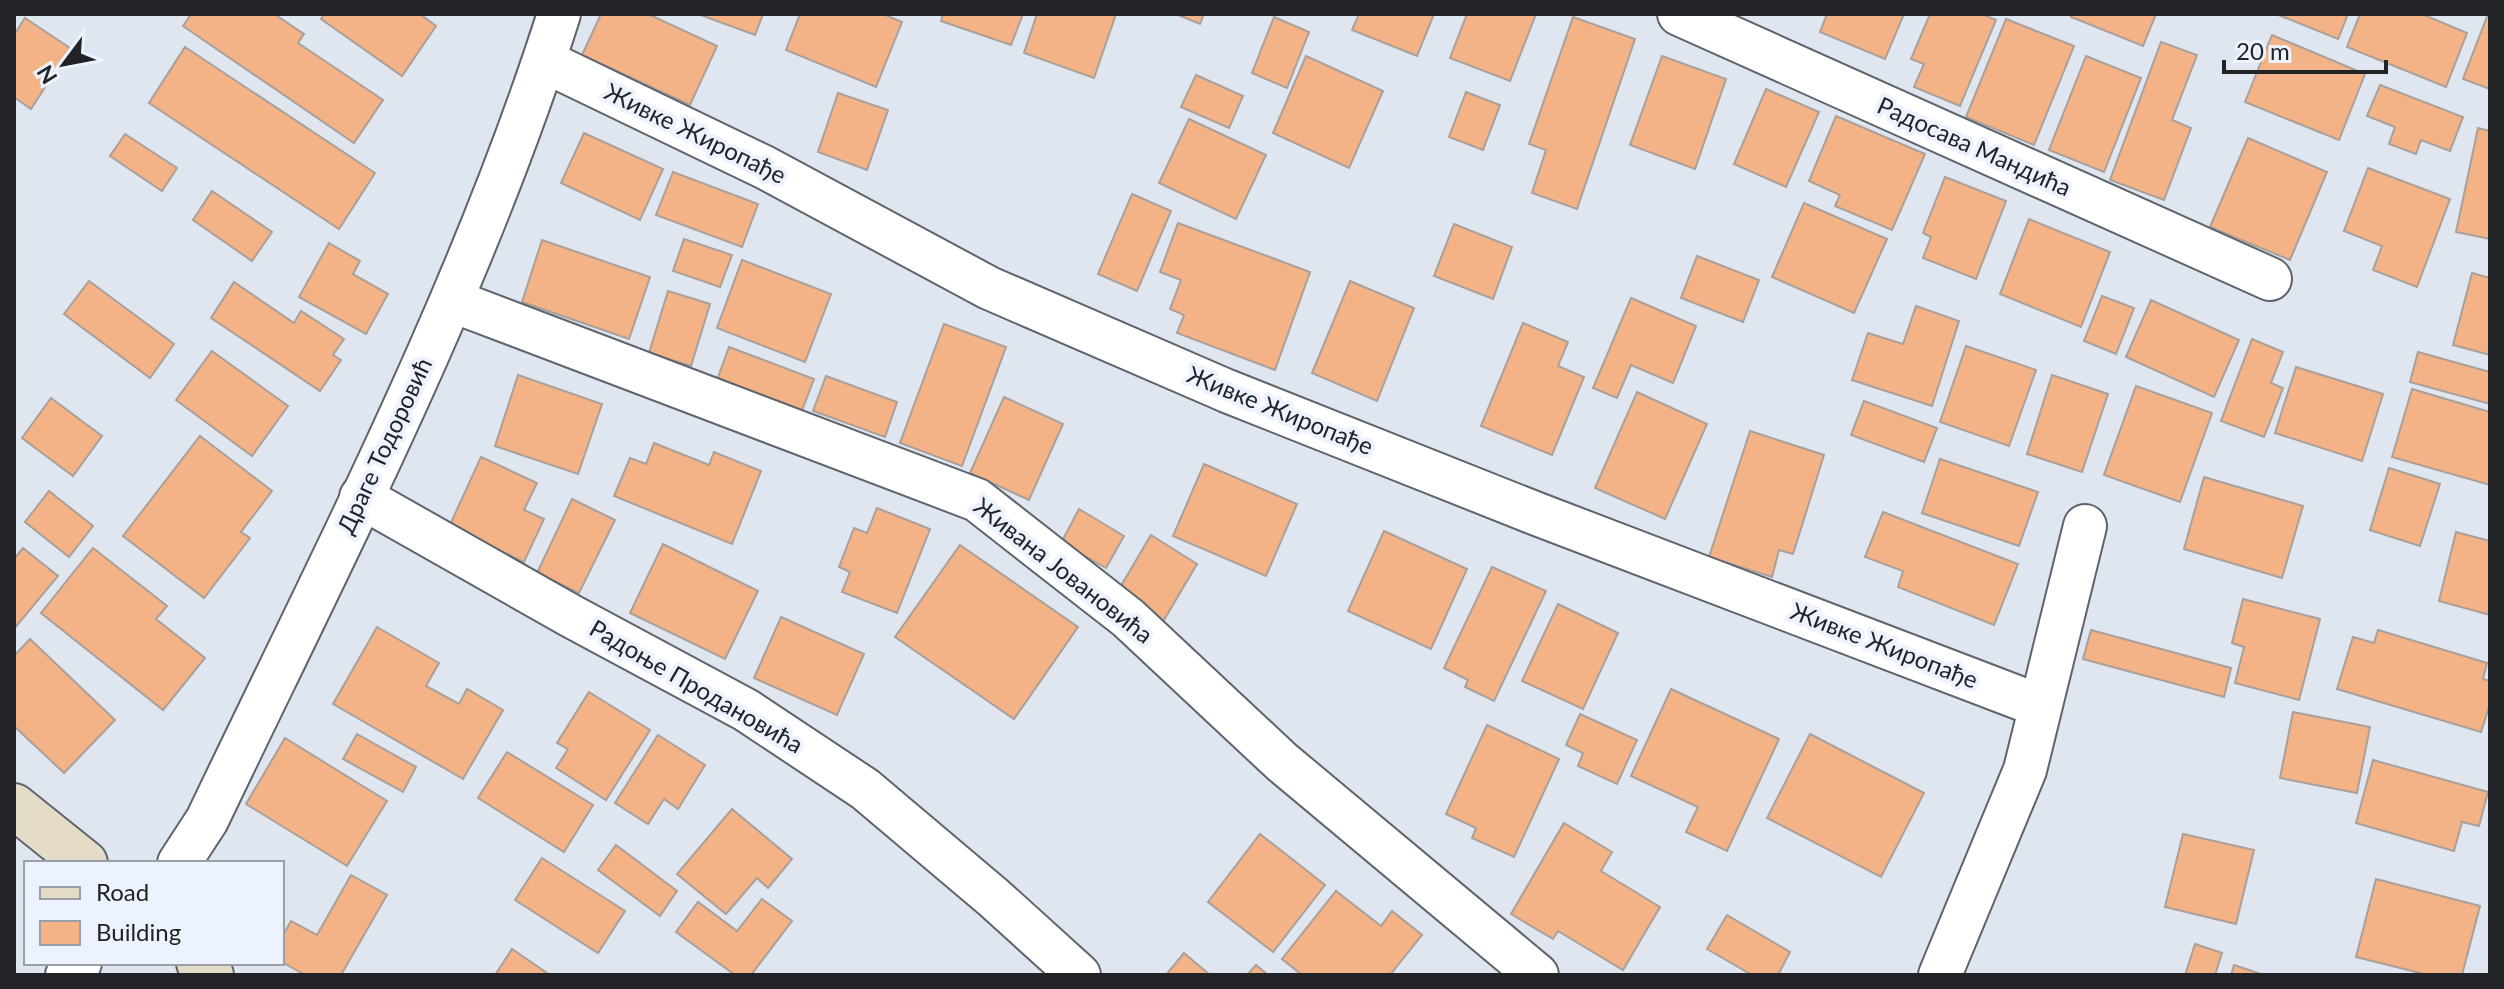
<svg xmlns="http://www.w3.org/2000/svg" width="2504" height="989" font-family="Lato,sans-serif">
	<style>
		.building { fill: #f4b386; stroke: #aa9f99; stroke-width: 2 }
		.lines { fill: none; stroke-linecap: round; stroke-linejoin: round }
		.street-casing { stroke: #5d646c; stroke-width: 46 }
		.secondary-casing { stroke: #5d646c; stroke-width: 48 }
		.street { stroke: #fff; stroke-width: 42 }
		.secondary { stroke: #e5dcc8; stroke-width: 44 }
		.labels { text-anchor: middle; stroke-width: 8; stroke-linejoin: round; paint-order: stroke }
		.street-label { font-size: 24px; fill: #212327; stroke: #ecf3fe }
	</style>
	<rect width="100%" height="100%" fill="#dfe6f0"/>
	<g class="building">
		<path d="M191 14H274L304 34 298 43 383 100 354 143 183 26Z"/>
		<path d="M324 14H420L436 26 402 76 321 19Z"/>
		<path d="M601 14H648L717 46 690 105 582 55Z"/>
		<path d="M698 14H763L755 35Z"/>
		<path d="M800 14H883L902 22 876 87 786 50Z"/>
		<path d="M943 14H1023L1011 45 941 21Z"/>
		<path d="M1037 14H1116L1094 78 1024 53Z"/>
		<path d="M1176 14H1204L1200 24Z"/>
		<path d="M1359 14H1434L1417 56 1352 30Z"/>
		<path d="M1467 14H1536L1510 81 1450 58Z"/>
		<path d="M1827 14H1904L1885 59 1820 32Z"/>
		<path d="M1930 14H1982L1996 20 1960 106 1914 87 1924 64 1911 59Z"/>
		<path d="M2072 14H2156L2143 46 2071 17Z"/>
		<path d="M2276 14H2348L2338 39Z"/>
		<path d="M2360 14H2422L2467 33 2446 87 2347 47Z"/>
		<path d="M2488 14H2490V89L2463 79Z"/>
		<path d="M1274 17 1309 32 1287 88 1252 73Z"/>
		<path d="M1573 17 1635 39 1577 209 1532 193 1546 150 1529 144Z"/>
		<path d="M25 18 70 48 31 109 14 97V30L16 32Z"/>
		<path d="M2006 19 2074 46 2034 145 1966 117Z"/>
		<path d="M2272 35 2365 74 2339 140 2245 102Z"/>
		<path d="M2161 42 2197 55 2172 120 2191 128 2164 200 2110 180Z"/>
		<path d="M185 47 375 173 339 229 149 103Z"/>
		<path d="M1306 56 1383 91 1349 168 1273 133Z"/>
		<path d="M1662 56 1726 79 1695 169 1630 145Z"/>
		<path d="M2086 56 2141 78 2104 172 2049 150Z"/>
		<path d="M1196 75 1243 96 1229 128 1181 107Z"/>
		<path d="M2380 85 2463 117 2450 151 2421 140 2416 154 2389 144 2395 127 2367 116Z"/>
		<path d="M1766 89 1819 112 1786 187 1734 164Z"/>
		<path d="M1466 92 1500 105 1483 150 1449 137Z"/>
		<path d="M838 93 888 110 867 170 818 152Z"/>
		<path d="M1836 116 1925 154 1892 230 1835 206 1840 195 1809 181Z"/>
		<path d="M1189 119 1266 155 1236 219 1159 183Z"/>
		<path d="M2478 128 2490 131V239L2456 232Z"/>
		<path d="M584 133 663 169 640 220 561 183Z"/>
		<path d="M125 134 177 168 162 191 110 156Z"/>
		<path d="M2248 138 2327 172 2290 260 2210 227Z"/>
		<path d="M2368 168 2450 199 2417 287 2373 270 2382 246 2344 231Z"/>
		<path d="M673 172 758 204 742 247 656 215Z"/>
		<path d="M1945 177 2006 201 1976 279 1923 258 1931 237 1923 233Z"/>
		<path d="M212 191 272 232 252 261 193 220Z"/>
		<path d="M1132 194 1171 211 1137 291 1098 274Z"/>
		<path d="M1804 203 1887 239 1854 313 1772 277Z"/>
		<path d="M2029 219 2110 252 2081 327 2000 294Z"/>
		<path d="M1178 223 1310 272 1275 370 1177 333 1184 315 1170 309 1181 280 1160 272Z"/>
		<path d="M1454 224 1512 247 1493 299 1434 276Z"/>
		<path d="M684 239 732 255 720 287 673 271Z"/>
		<path d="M542 240 650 277 629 339 522 302Z"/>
		<path d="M329 243 360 261 353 274 388 294 366 334 299 297Z"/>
		<path d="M1697 256 1759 280 1743 322 1681 298Z"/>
		<path d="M742 260 831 294 805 362 717 328Z"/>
		<path d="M2472 273 2490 278V355L2453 345Z"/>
		<path d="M89 281 174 344 150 378 64 314Z"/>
		<path d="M1350 281 1414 308 1377 401 1312 373Z"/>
		<path d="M234 282 294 323 301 311 344 339 333 355 341 360 320 391 211 318Z"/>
		<path d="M668 291 710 304 691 366 649 353Z"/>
		<path d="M2102 296 2134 308 2116 354 2084 341Z"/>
		<path d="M1631 298 1696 326 1673 383 1631 365 1617 398 1593 388Z"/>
		<path d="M2151 300 2239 340 2214 397 2126 357Z"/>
		<path d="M1916 306 1959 321 1932 406 1852 380 1868 333 1903 344Z"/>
		<path d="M1523 323 1568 342 1558 366 1584 377 1552 455 1481 426Z"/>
		<path d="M944 324 1006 347 962 466 900 443Z"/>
		<path d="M2252 339 2283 352 2271 383 2283 388 2264 437 2221 421Z"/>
		<path d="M1966 346 2036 370 2009 446 1940 422Z"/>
		<path d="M729 347 814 379 801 413 717 380Z"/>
		<path d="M212 351 288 406 252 456 176 400Z"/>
		<path d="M2418 352 2490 372V404L2410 382Z"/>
		<path d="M2296 367 2383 394 2362 461 2275 433Z"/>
		<path d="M518 375 602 404 578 474 495 446Z"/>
		<path d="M2052 375 2108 394 2082 472 2027 454Z"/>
		<path d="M826 376 897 402 885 437 813 411Z"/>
		<path d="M2136 386 2212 413 2180 502 2104 475Z"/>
		<path d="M2412 389 2490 412V485L2392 457Z"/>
		<path d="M1637 392 1707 424 1665 519 1595 488Z"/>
		<path d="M1004 397 1063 424 1029 500 970 473Z"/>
		<path d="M51 398 102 436 73 476 22 438Z"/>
		<path d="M1864 401 1937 428 1924 462 1851 435Z"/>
		<path d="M1750 431 1824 455 1793 554 1779 550 1772 577 1709 557Z"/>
		<path d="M200 436 272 491 241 532 250 538 204 598 123 536Z"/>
		<path d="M654 443 709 465 714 452 761 471 732 544 614 496 630 458 646 464Z"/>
		<path d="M481 457 537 483 524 510 544 519 524 562 449 527Z"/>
		<path d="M1940 459 2038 492 2019 546 1922 513Z"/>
		<path d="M1204 464 1297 504 1266 576 1173 536Z"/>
		<path d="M2389 468 2440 484 2420 546 2370 530Z"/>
		<path d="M2204 477 2303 506 2282 578 2184 549Z"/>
		<path d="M49 491 93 526 69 557 25 522Z"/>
		<path d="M572 499 615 520 579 593 537 573Z"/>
		<path d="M877 508 930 529 897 613 842 592 850 572 839 567 854 528 867 533Z"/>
		<path d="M1079 509 1124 536 1106 568 1061 543Z"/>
		<path d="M1883 512 2018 564 1994 625 1898 587 1903 571 1865 557Z"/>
		<path d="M1384 531 1467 569 1431 649 1348 611Z"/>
		<path d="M2456 532 2490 541V615L2439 601Z"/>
		<path d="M1151 535 1197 564 1161 625 1115 596Z"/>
		<path d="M663 544 758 591 725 659 630 613Z"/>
		<path d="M960 545 1078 627 1014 719 895 637Z"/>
		<path d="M23 548 58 576 14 629V559Z"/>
		<path d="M93 548 167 606 156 619 205 658 163 710 41 613Z"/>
		<path d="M1492 567 1546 591 1494 701 1465 687 1468 680 1444 668Z"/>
		<path d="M2243 599 2320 619 2299 700 2235 683 2244 647 2232 643Z"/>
		<path d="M1558 604 1618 633 1583 709 1522 681Z"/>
		<path d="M781 617 864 654 837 715 754 678Z"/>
		<path d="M377 627 439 663 426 686 459 704 467 689 503 710 463 779 333 704Z"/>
		<path d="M2091 630 2231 668 2224 697 2083 659Z"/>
		<path d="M2378 630 2487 663 2483 679 2490 681V704L2481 732 2337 689 2353 637 2374 643Z"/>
		<path d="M30 639 115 720 64 773 14 726V656Z"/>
		<path d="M1671 689 1779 739 1727 851 1686 832 1698 807 1631 776Z"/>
		<path d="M589 692 650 730 606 800 556 768 568 749 557 743Z"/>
		<path d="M2293 712 2370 727 2357 793 2280 778Z"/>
		<path d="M1580 714 1637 740 1617 784 1578 766 1583 753 1566 745Z"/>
		<path d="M1487 725 1559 759 1514 857 1472 838 1476 828 1446 814Z"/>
		<path d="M357 734 416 767 403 792 343 759Z"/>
		<path d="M1810 734 1924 793 1881 877 1767 818Z"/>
		<path d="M658 735 705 765 678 809 664 799 648 824 615 803Z"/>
		<path d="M285 738 387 801 347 866 246 804Z"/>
		<path d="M507 752 593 805 564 852 478 798Z"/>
		<path d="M2373 760 2488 792 2479 826 2462 822 2454 851 2356 823Z"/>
		<path d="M732 809 792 859 768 888 757 878 726 914 677 874Z"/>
		<path d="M1564 823 1612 852 1601 871 1660 907 1623 970 1558 931 1553 939 1511 914Z"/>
		<path d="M1260 834 1325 885 1273 952 1208 902Z"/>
		<path d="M2183 834 2254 850 2236 924 2165 907Z"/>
		<path d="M616 845 677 891 660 916 598 870Z"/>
		<path d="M542 858 625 911 598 953 515 900Z"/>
		<path d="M351 875 387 895 341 975H305L282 962V937L291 921 317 935Z"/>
		<path d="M2376 879 2480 906 2462 975H2428L2356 957Z"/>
		<path d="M1336 891 1381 926 1392 911 1422 935 1390 975H1302L1282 959Z"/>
		<path d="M762 899 792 921 751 975H735L676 932 698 902 737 931Z"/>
		<path d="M1727 915 1790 952 1778 975H1752L1707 949Z"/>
		<path d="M2195 944 2222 953 2215 975H2185Z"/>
		<path d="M512 949 550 975H495Z"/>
		<path d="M1184 953 1210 975H1166Z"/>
		<path d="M1256 965 1268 975H1247Z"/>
		<path d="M2234 965 2264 975H2231Z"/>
	</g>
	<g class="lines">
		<g class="street-casing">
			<g id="street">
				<path d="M1679 14 2270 279"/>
				<path d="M544 61 764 167 989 288 1227 391 1537 514 2040 706"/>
				<path d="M453 301 977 500 1128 618 1282 762 1537 975"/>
				<path d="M361 497 571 616 746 710 865 789 994 898 1079 975"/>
				<path d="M179 863 207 820C333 556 470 294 559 14"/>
				<path d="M67 975 80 963"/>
				<path d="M1940 975 2025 770 2085 526"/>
			</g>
		</g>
		<g class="secondary-casing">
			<g id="secondary">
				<path d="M14 806 85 863"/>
				<path d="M199 963 211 975"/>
			</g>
		</g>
		<use href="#street" class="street"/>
		<use href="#secondary" class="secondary"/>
	</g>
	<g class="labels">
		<g class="street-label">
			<text transform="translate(695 134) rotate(26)" y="8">Живке Жиропађе</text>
			<text transform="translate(1974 147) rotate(24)" y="8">Радосава Мандића</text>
			<text transform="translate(1280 411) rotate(22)" y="8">Живке Жиропађе</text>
			<text transform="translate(385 446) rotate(-65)" y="8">Драге Тодоровић</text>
			<text transform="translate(1063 571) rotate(38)" y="8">Живана Јовановића</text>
			<text transform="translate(1884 646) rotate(21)" y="8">Живке Жиропађе</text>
			<text transform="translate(696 687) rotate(30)" y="8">Радоње Продановића</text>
		</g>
	</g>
	<rect width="2504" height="989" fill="none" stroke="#212327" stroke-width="32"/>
	<rect x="24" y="861" width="260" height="104" fill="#ecf3fe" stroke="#9ba0a8" stroke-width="2"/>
	<rect x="40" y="887" width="40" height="12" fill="#e5dcc8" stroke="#9ba0a8" stroke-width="2"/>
	<text x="96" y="901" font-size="24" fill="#212327">Road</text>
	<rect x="40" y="921" width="40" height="24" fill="#f4b386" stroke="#9ba0a8" stroke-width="2"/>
	<text x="96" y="941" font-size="24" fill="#212327">Building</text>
	<g transform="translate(64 64) rotate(238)" stroke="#ecf3fe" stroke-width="6" paint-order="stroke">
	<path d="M0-6L14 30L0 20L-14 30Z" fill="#212327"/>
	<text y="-12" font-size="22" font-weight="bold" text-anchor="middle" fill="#212327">N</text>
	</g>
	<path d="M2224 60v12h162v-12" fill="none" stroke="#212327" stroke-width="4"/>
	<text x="2236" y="60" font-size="24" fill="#212327" stroke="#ecf3fe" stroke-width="6" paint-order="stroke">20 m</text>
</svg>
